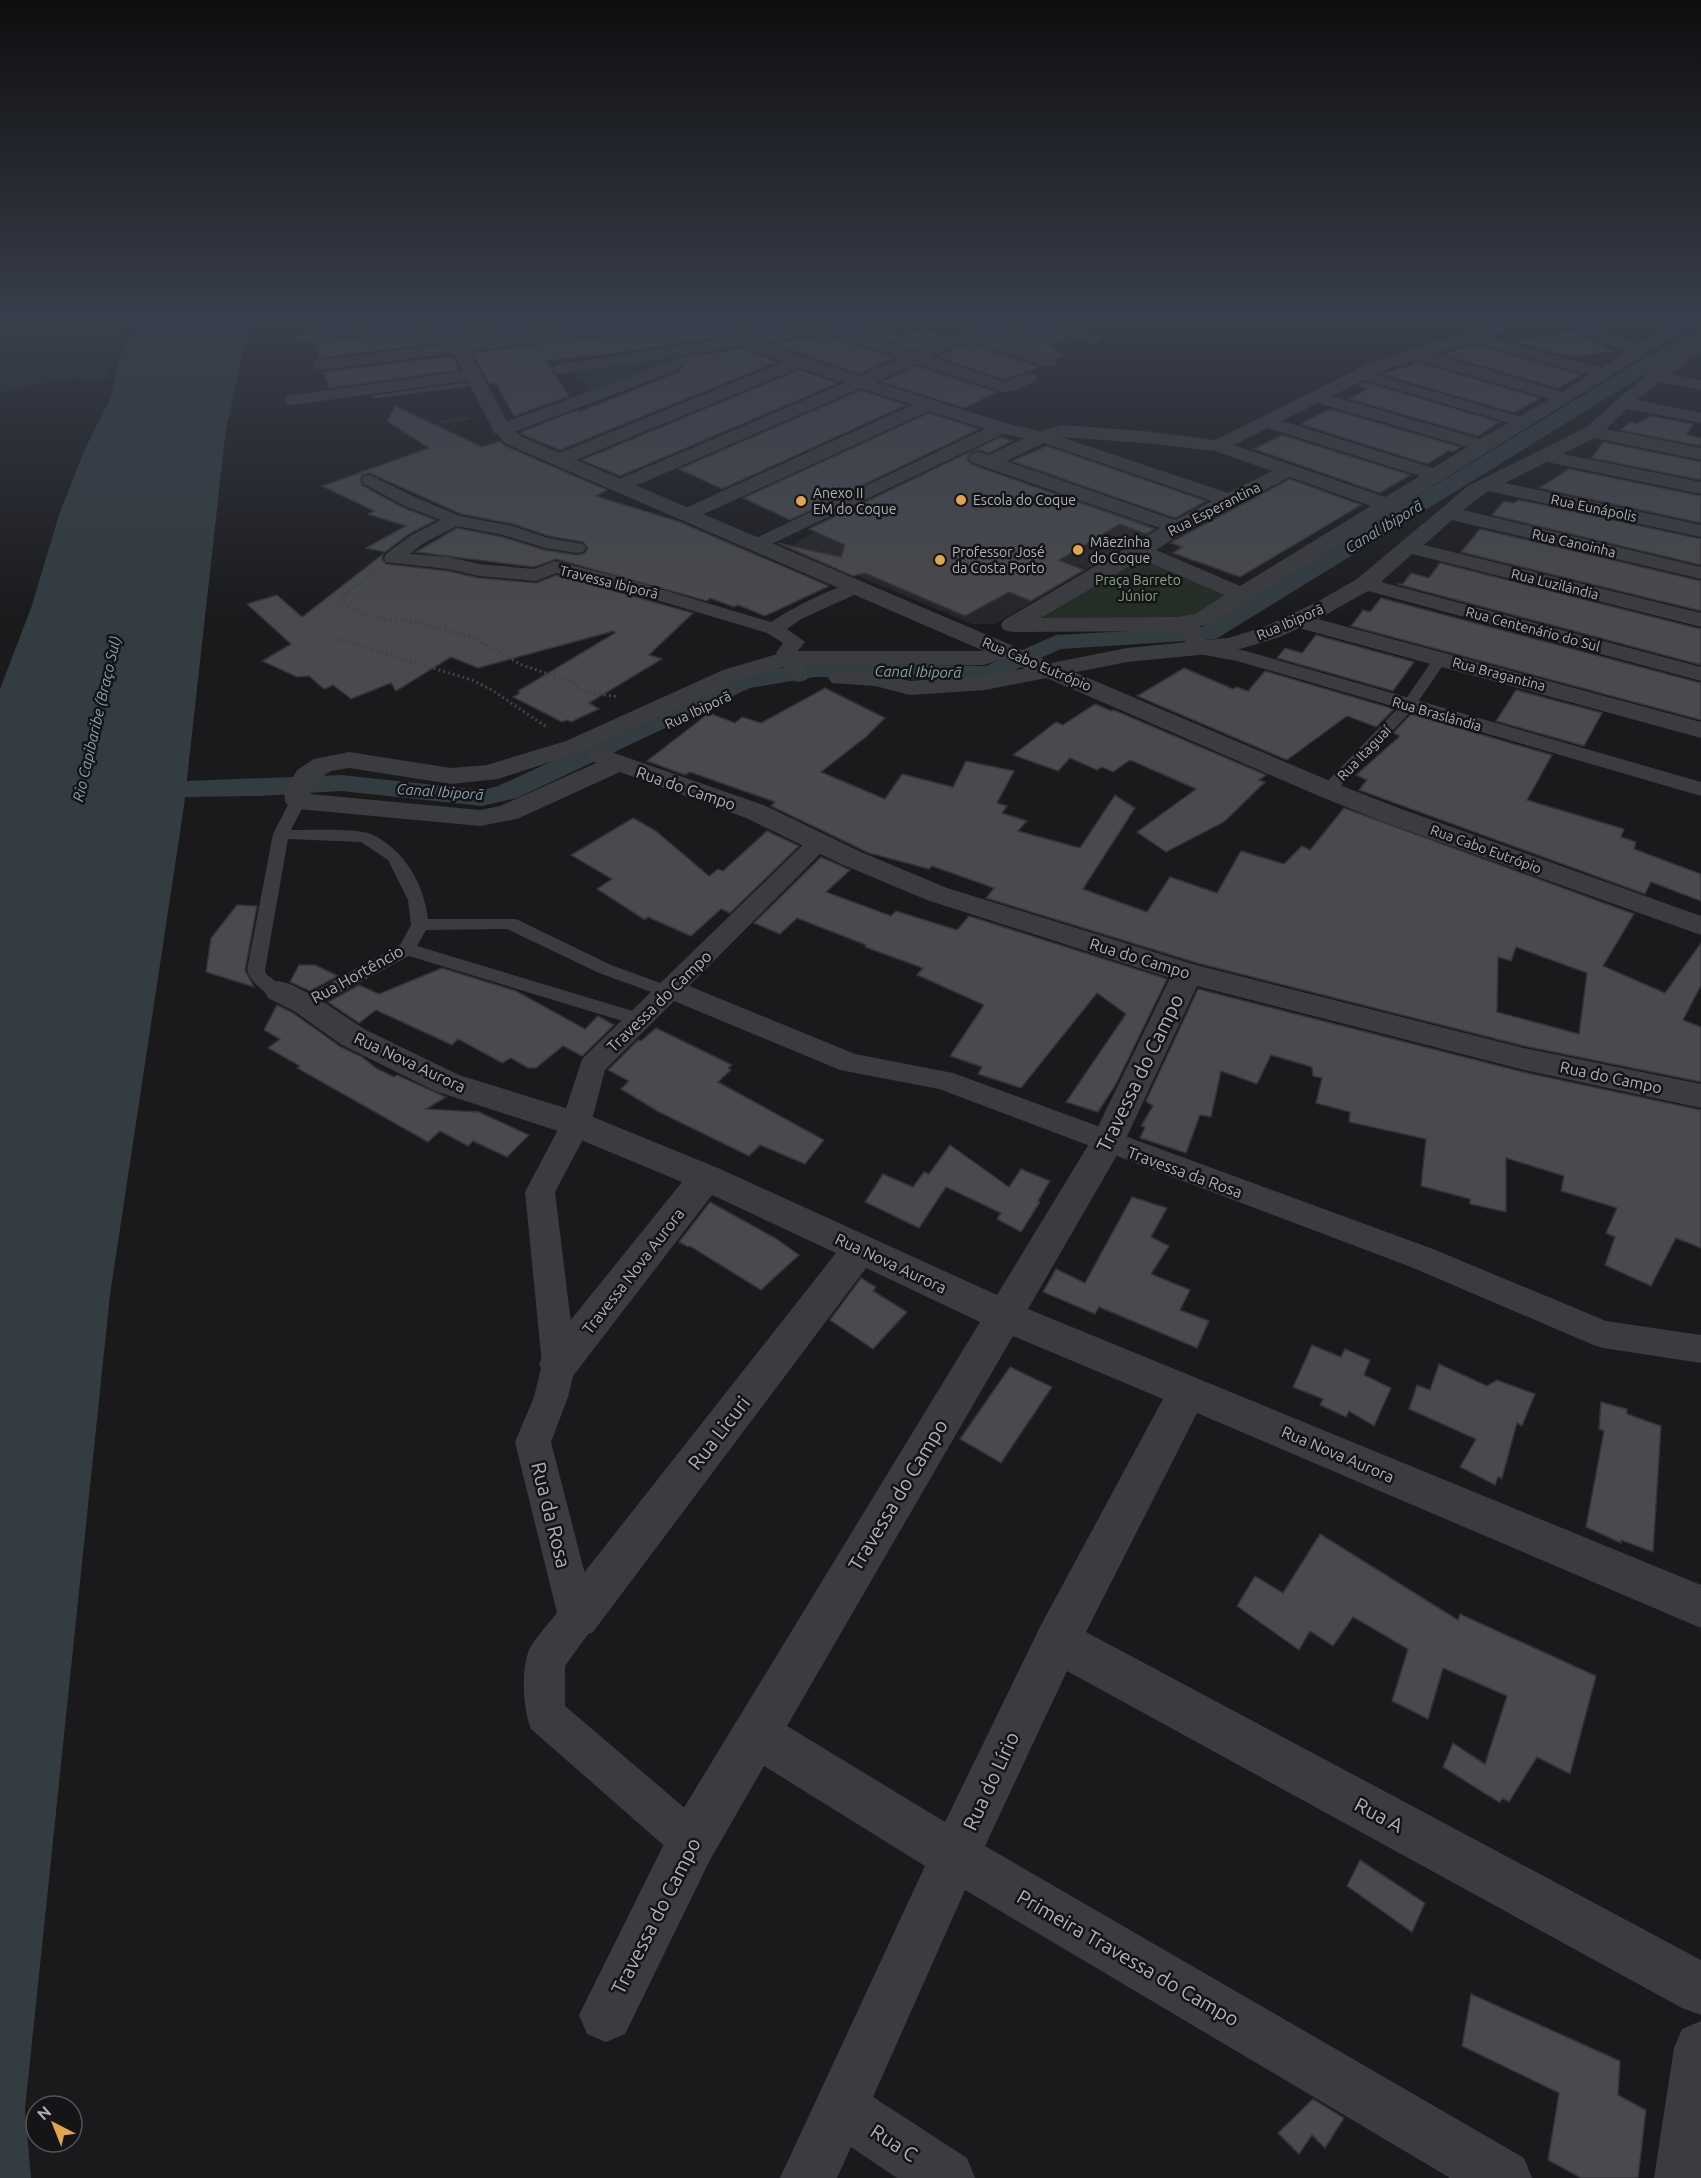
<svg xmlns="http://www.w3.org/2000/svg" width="1701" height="2178" font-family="Ubuntu,sans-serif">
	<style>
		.built { fill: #262629 }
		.green { fill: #242c25 }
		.water { fill: #333c41 }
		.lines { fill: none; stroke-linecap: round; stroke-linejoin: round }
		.canal { fill: #333c41; fill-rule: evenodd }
		.building { fill: #494a4e; stroke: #343438; stroke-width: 1.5; fill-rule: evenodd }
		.path-far1 { stroke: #414347; stroke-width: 2; stroke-dasharray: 1.5 2; stroke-linecap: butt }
		.path { stroke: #414347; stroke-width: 3; stroke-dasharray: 2 3; stroke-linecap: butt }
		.service { fill: #3b3c40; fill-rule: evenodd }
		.pedestrian { fill: #3b3c40; fill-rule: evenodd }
		.minor { fill: #3b3c40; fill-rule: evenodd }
		.tertiary { fill: #3b3c40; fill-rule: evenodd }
		.poi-dot { fill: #e3a54b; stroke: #151517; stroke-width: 2 }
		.labels { text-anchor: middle; stroke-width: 5; stroke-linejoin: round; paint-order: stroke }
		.far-poi-label { font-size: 14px; fill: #aeb2ba; stroke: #151517; text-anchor: start }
		.far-street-label { font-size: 14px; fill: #aeb2ba; stroke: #151517 }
		.far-park-label { font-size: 14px; fill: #87a386; stroke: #151517 }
		.far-water-label { font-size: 15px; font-style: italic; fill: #88a1b1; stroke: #151517 }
		.street-label { font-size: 16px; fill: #aeb2ba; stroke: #151517 }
		.near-street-label { font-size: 20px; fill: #aeb2ba; stroke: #151517 }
	</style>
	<rect width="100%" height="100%" fill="#1a1a1c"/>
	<g class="built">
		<path d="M1059 493 1147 523 1149 531 1087 569 987 531Z"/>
		<path d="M861 510 986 532 1086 570 995 624H972L797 550 795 545 798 541Z"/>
	</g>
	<g class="green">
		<path d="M0 316H144L127 330 106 380 72 377 0 392Z"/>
		<path d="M707 351 595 392H591L574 369Z"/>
		<path d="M1134 552 1247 598 1195 620 1019 621Z"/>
	</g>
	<path class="water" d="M152 316H252L226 428 184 806 110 1295 25 2109 31 2178H0V689L31 608 59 515 84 451 113 393 117 363 134 331Z"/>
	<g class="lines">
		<path class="canal" d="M1701 328V340L1216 639 1061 649 990 681 815 677 750 688 517 798 482 806 341 791 259 796 187 797 142 808 132 806 128 800 132 794 187 781 341 775 482 790 498 786 744 673 815 663 986 666 1056 635 1202 627 1644 358Z"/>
	</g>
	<g class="building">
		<path d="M317 316H415L311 329 310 326 319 325Z"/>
		<path d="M452 316H649L465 340Z"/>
		<path d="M738 316 763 317 861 316 751 333Z"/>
		<path d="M717 318 731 335 597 356 592 355 546 361 569 396 514 416 496 383H489L473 353 708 323Z"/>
		<path d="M1017 324 1066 338 1050 346 1058 350 1053 352 1063 355 1057 358 988 335Z"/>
		<path d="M889 326 901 336 920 329 948 336 915 350 857 331Z"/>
		<path d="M437 327 445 342 320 358 315 343Z"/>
		<path d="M1571 332 1612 351 1570 357 1513 341Z"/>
		<path d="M826 335 894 358 859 374 774 344Z"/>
		<path d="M968 343 1038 367 1004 380 937 357Z"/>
		<path d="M1472 344 1535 362 1581 375 1558 388 1444 355Z"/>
		<path d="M744 348 777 362 560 450 521 434 523 431 578 410 579 412 679 372 683 365 674 359Z"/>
		<path d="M452 356 459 370 329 388 324 372Z"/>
		<path d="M1416 362 1540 398 1514 413 1381 374 1400 368 1404 369Z"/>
		<path d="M917 366 997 392 965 408 882 382Z"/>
		<path d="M799 370 838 383 620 476 582 460Z"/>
		<path d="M1365 382 1499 422 1478 436 1349 399 1367 389 1357 386Z"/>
		<path d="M466 383 468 386 375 398 372 396Z"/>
		<path d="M861 390 906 405 722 489 679 469Z"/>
		<path d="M395 406 482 447 500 441 505 446 607 490 596 496 680 522 829 586 765 616 738 605 734 607 710 598 707 601 556 559 534 567 416 552 457 528 502 537 545 550 577 555 585 553 588 548 583 542 549 536 513 524 461 514 370 473 362 475 360 481 363 486 404 508 436 520 409 534 385 552 366 548 406 526 368 514 374 511 322 486 429 448 387 421Z"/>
		<path d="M1330 409 1460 447 1453 452 1450 450 1427 464 1301 424Z"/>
		<path d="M929 413 979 429 790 520 743 498Z"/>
		<path d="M1650 416 1693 424 1686 435 1701 438V446L1620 430 1631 422 1637 424Z"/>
		<path d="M1282 435 1410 475 1380 493 1254 449Z"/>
		<path d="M1001 437 1012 441 989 453 980 450 971 452 967 459 971 464 981 468 1155 529 1146 534 1120 524 1059 560 1084 570 1031 601 1009 592 965 616 865 573 853 576 778 543 841 557 845 545 809 529Z"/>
		<path d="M1603 442 1701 462V480L1592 458Z"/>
		<path d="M1047 446 1206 501 1175 518 1012 461Z"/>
		<path d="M1569 469 1701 496V523L1539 488Z"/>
		<path d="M1290 479 1361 505 1240 577 1173 553 1182 547 1171 543 1173 541Z"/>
		<path d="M1519 500 1701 539V565L1492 515 1504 501 1514 503Z"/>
		<path d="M1480 529 1701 581V611L1461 552Z"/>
		<path d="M383 554 382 559 386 564 448 571 479 578 536 583 557 575 693 613 649 655 662 659 589 703 599 709 571 722 567 720 562 722 513 697 520 693 518 691 615 633 614 631 478 668 451 657 396 691 391 683 351 699 333 685 324 689 309 676 297 677 262 661 291 644 247 604 277 595 302 617Z"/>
		<path d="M1440 563 1701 629V665L1397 584H1403L1411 573 1429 578Z"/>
		<path d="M1381 598 1701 683V720L1351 626 1363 610 1370 612Z"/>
		<path d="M1316 635 1414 662 1393 691 1277 658 1285 648 1302 653Z"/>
		<path d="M1184 668 1233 689 1237 687 1248 691 1265 671 1394 709 1376 727 1347 716 1287 760 1137 696Z"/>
		<path d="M825 688 885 718 867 736 821 772 885 799 902 774 953 787 966 761 1014 771 997 803 1007 806 1002 813 1027 821 1018 831 1080 848 1115 795 1135 808 1083 889 1147 912 1170 877 1217 893 1241 851 1284 864 1302 846 1310 850 1344 808 1634 914 1603 966 1665 993 1701 943V985L1683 1020 1701 1027V1082L1524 1046 1197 963 986 898 994 888 932 866 929 869 869 853 771 806 775 802 690 772 685 775 647 761 709 713 735 723 742 717 761 723ZM1516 947 1587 973 1579 1034 1497 1012 1498 957 1511 961Z"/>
		<path d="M1516 690 1602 713 1584 746 1496 721Z"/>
		<path d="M1095 704 1111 711 1114 710 1266 775 1259 780 1265 782 1224 822 1166 852 1137 832 1196 789 1130 760 1113 772 1102 767 1097 770 1070 758 1058 771 1013 755 1056 722 1063 725Z"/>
		<path d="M1411 714 1552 755 1527 800 1624 829 1621 837 1636 842 1634 849 1701 874V901L1651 882 1645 894 1359 790 1367 780 1356 775 1400 736 1393 733Z"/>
		<path d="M633 818 656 831 709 876 718 869 723 871 767 831 799 846 730 913 721 909 691 936 648 917 645 920 597 889 612 879 571 855Z"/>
		<path d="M821 857 850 870 826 892 891 916 896 911 957 930 969 916 1167 979 1116 1084 1098 1112 1066 1102 1126 1014 1097 993 1021 1088 978 1074 982 1067 950 1056 984 1005 917 975 923 968 865 947 866 945 797 918 780 934 754 923Z"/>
		<path d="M237 905 257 906 245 970 254 987 206 972 211 938Z"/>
		<path d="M299 965H315L338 976 310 991 290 982Z"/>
		<path d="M442 968 516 991 585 1029 598 1016 614 1025 582 1056 563 1046 536 1068H528L511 1058 502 1063 458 1039 452 1045 376 1010 359 1023 328 1002 359 985 379 994Z"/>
		<path d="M1198 989 1523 1072 1701 1110V1248L1676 1238 1651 1286 1605 1265 1615 1237 1606 1233 1617 1208 1561 1191 1564 1176 1506 1158V1212L1470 1204V1199L1421 1186 1426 1139 1349 1122 1350 1112 1316 1103 1322 1078 1313 1076 1312 1067 1271 1055 1257 1084 1221 1071 1211 1117 1200 1115 1186 1153 1140 1138 1145 1127 1141 1126 1153 1106 1146 1101Z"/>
		<path d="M277 1005 293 1013 341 1047 362 1057 376 1068 394 1077 397 1075 446 1097 426 1109 479 1112 529 1135 507 1157 473 1141 468 1146 440 1131 428 1142 297 1068 300 1066 268 1048 280 1039 264 1030Z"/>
		<path d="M656 1028 732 1065 728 1068 731 1070 718 1082 824 1140 805 1164 760 1145 749 1156 659 1112 621 1089 629 1081 608 1070 638 1040 641 1041Z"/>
		<path d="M950 1145 1009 1187 1021 1169 1050 1181 1038 1201 1040 1202 1021 1232 997 1219 1001 1213 946 1187 919 1228 865 1202 883 1174 913 1187 924 1172 929 1174Z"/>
		<path d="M1132 1197 1167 1208 1151 1237 1169 1246 1151 1274 1190 1290 1180 1310 1209 1321 1197 1348 1099 1307 1095 1314 1043 1292 1056 1269 1085 1283Z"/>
		<path d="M710 1202 775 1238 799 1255 761 1290 690 1246 688 1247 679 1242Z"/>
		<path d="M861 1278 876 1287 873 1291 907 1312 873 1349 830 1320Z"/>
		<path d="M1312 1345 1341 1357 1345 1349 1370 1360 1364 1375 1391 1388 1374 1426 1349 1411 1346 1417 1320 1405 1323 1399 1293 1387Z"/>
		<path d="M1439 1364 1487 1386 1497 1380 1535 1394 1522 1426 1517 1423 1502 1478 1498 1477 1495 1485 1460 1467 1476 1439 1409 1409 1417 1385 1430 1390Z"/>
		<path d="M1010 1367 1052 1387 1001 1463 960 1439Z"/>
		<path d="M1601 1402 1627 1409V1414L1661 1426 1653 1552 1621 1540V1543L1586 1527 1604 1431 1599 1429Z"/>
		<path d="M1320 1534 1458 1620 1460 1614 1596 1676 1570 1774 1537 1757 1509 1802 1502 1798 1500 1803 1443 1767 1453 1743 1485 1764 1507 1696 1443 1668 1428 1719 1392 1701 1408 1649 1353 1617 1333 1646 1310 1631 1299 1650 1237 1606 1255 1576 1283 1593Z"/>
		<path d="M1360 1860 1425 1903 1412 1932 1347 1886Z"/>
		<path d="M1471 1994 1620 2061 1618 2095 1646 2110 1638 2178H1581L1548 2160 1559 2093 1462 2046Z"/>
		<path d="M1313 2099 1344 2118 1325 2148 1312 2135 1299 2154 1278 2133Z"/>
	</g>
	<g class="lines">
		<g class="path-far1">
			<path d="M1203 324 1234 316"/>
			<path d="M1097 363 1167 336"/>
			<path d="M440 422 469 418"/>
			<path d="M443 491 515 466"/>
		</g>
		<g class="path">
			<path d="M374 572 339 599 357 611 384 619 418 622 474 638 522 665 572 682 584 692 619 697"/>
			<path d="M338 639 472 680 492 690 548 728"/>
		</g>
		<g class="service">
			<path d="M1441 654 1448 658 1413 709 1334 793H1322L1320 790 1322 787 1403 703 1436 655Z"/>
			<path d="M298 796 306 801 291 830C309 830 357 828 371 834 404 849 424 884 428 919H516L611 965 674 988 677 992 674 996 668 998 599 973 507 929 426 930 417 946 646 1015 648 1020 646 1025 639 1026 409 956 312 1008 305 1010 298 1008 296 1004 298 1000 400 945 411 925 408 900 388 860 361 842 288 839 265 970 266 974 288 991 285 995C270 1000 251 984 247 970L273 834 290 801Z"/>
		</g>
		<g class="pedestrian">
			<path d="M1360 370 1528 419 1530 422 1528 425H1516L1355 377 1353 374Z"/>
			<path d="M370 475 417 498 460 516 513 526 548 538 583 544 586 548 583 552 577 553 545 548 503 535 457 526 422 544 410 554 448 557 479 564 534 569 555 561 630 580 771 622C787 611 845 579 863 583L865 587 863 591 801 619 787 629 805 642 796 653 809 676 806 680 799 682 792 680 776 653 783 643 767 633 616 588 557 573 536 581 479 576 448 569 386 562 384 558 386 554 410 536 441 520 405 506 364 484 362 480 364 476Z"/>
			<path d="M1190 617 1197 619C1202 627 1200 634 1208 644L1246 651 1701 782V796L1237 661 1194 653C1186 643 1175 632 1183 619Z"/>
			<path d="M819 835 827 837 831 842 827 847 689 986 855 1054 953 1073 1433 1249 1606 1321 1701 1335V1363L1603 1348 1591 1344 1411 1267 939 1089 840 1070 674 1001 605 1070 591 1124 555 1192 576 1364 568 1397 551 1442 596 1617 591 1630 565 1666V1706L707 1827 713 1842 707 1857 692 1863 677 1857 531 1729C523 1710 520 1665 531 1646 538 1635 548 1624 557 1613L515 1442 534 1397 542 1364 525 1192 561 1124 582 1059 811 837Z"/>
		</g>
		<g class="minor">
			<path d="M431 316H449L451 319 443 324 300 343 292 338 300 333Z"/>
			<path d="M671 316H716L708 321 322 370 316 369 313 365 316 361 322 360Z"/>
			<path d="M719 316H735L750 335 875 316H913L911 319 905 321 847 330 915 352 1000 316H1031L1100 335 1102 339 1094 344 1015 321 982 335 1055 358 1058 362 1055 366H1043L968 341 931 357 1004 382 1028 373 1034 374 1037 378 1034 382 1017 390 1003 392 917 364 876 382 1005 423 1040 431 1061 425 1144 431 1215 440 1370 363 1515 316H1537L1535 319 1489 337 1601 368 1626 352 1567 326 1561 320 1563 316H1579V320L1638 345 1685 316H1701V320L1210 624 1177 631 1012 632 1004 630 1001 625 1004 620 1160 528 982 466 972 462 969 458 972 454 979 452 989 455 1024 438 1003 434 759 550 752 548 748 544 752 540 985 429 929 411 693 519H679L676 515 679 511 912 405 861 388 626 490H612L609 486 612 482 844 383 799 368 566 464H552L549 460 552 456 783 362 744 346 562 374 556 373 553 369 556 365 562 364 735 337ZM826 333 900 358 859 376 765 343ZM1472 342 1589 375 1563 392 1434 354ZM1416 360 1550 399 1480 439 1332 396 1382 371ZM1318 403 1467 447 1433 468 1282 421ZM1268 428 1420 476 1385 497 1234 445ZM1061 437 1144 443 1215 451 1272 471 1228 493ZM1044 443 1212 501 1175 520 1006 461ZM1290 477 1371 506 1240 586 1156 550C1199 521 1244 501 1290 477ZM1141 559 1225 595 1195 614 1177 617 1041 618Z"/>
			<path d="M1168 316H1186L1187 318 1179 323Z"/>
			<path d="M1701 341V353L1670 374 1701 380V390L1659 382 1637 400 1701 413V423L1627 409 1606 429 1701 448V460L1594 438 1563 454 1701 482V494L1547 462 1505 483 1701 525V537L1488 491 1463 510 1701 567V579L1452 520 1424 545 1701 613V627L1412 554 1381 582 1701 667V681L1368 591 1318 619 1701 722V738L1299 628 1280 637 1230 652 1127 662 985 690 910 695 875 686 832 683 828 678 832 673 840 671 875 672 910 681 985 676 1127 648 1228 638 1264 627 1317 602 1357 579 1468 486 1585 428 1649 372Z"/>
			<path d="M672 361 678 362 681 366 678 370 509 434H495L493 430 495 426Z"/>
			<path d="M472 370 478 371 481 375 478 379 293 405 287 404 284 400 287 396 293 395Z"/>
			<path d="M1005 644 1013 646 1017 651 1013 656 984 665H789L739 680 584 751 498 779 451 784 349 768 331 771 317 780 310 794 480 810 500 806 596 763 591 761 587 756 591 751 600 748 766 806 861 852 947 888 1196 965 1524 1048 1701 1084V1108L1524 1070 1197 986 1124 1143 1028 1309 1701 1585V1628L1197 1413 1086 1632 1701 1960V2015L1682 2008 1067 1671 985 1846 1524 2158 1532 2178H1450L965 1890 873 2097 967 2158 975 2178H897L851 2147 837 2178H780L925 1866 764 1766 710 1860 625 2034 606 2042 587 2034 579 2015 674 1824 980 1322 866 1268 593 1632 577 1639 561 1632 555 1617 561 1602 836 1253 712 1195 573 1376 559 1381 545 1376 539 1364 545 1352 682 1182 564 1133 435 1091 342 1045 294 1011 268 998 264 991 268 984 279 981 290 984 316 997 364 1029 459 1075 588 1115 718 1168 997 1295 1092 1139 1170 978 927 900 841 864 746 818 620 772 517 819 480 826 298 809 289 807 285 801 284 793 297 770 314 759 349 752 451 768 487 765 566 741 723 670 788 651H982ZM1013 1336 1163 1399 1041 1625 945 1822 787 1726Z"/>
			<path d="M1701 2021V2178H1654L1674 2048 1682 2029Z"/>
		</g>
		<path class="tertiary" d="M434 316H450L510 427 520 436 1337 784 1404 810 1701 916V935L1384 822 1319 796 506 444 493 430Z"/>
	</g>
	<linearGradient id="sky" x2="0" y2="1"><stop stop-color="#0e0e0f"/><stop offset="0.51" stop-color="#383e4b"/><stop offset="1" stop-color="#383e4b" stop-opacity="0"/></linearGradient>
	<rect width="1701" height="621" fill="url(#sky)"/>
	<g class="poi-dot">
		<circle cx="961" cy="500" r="6"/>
		<circle cx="801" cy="501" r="6"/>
		<circle cx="1078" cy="550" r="6"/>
		<circle cx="940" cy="560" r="6"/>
	</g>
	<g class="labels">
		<g class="far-poi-label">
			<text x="813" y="498">Anexo II<tspan x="813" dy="16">EM do Coque</tspan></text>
			<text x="973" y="505">Escola do Coque</text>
			<text x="1090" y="547">Mãezinha<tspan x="1090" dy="16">do Coque</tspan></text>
			<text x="952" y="557">Professor José<tspan x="952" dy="16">da Costa Porto</tspan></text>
		</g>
		<g class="far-street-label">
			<text transform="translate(1594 508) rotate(12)" y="5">Rua Eunápolis</text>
			<text transform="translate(1214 509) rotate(-27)" y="5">Rua Esperantina</text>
			<text transform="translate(1574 543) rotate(13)" y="5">Rua Canoinha</text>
			<text transform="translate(609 582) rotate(14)" y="5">Travessa Ibiporã</text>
			<text transform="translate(1555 584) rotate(14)" y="5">Rua Luzilândia</text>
			<text transform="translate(1290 622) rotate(-23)" y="5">Rua Ibiporã</text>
			<text transform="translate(1533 629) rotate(15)" y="5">Rua Centenário do Sul</text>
			<text transform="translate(1037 664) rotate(23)" y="5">Rua Cabo Eutrópio</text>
			<text transform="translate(1499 674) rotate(15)" y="5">Rua Bragantina</text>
			<text transform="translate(698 710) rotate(-25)" y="5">Rua Ibiporã</text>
			<text transform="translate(1437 714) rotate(16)" y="5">Rua Braslândia</text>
			<text transform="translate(1364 753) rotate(-46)" y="5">Rua Itaguaí</text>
			<text transform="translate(1486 849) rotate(20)" y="5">Rua Cabo Eutrópio</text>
		</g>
		<g class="far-park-label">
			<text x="1138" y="585">Praça Barreto<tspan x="1138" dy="16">Júnior</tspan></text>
		</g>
		<g class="far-water-label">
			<text transform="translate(1384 527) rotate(-31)" y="5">Canal Ibiporã</text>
			<text transform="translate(918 672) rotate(1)" y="5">Canal Ibiporã</text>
			<text transform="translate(97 719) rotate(-77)" y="5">Rio Capibaribe (Braço Sul)</text>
			<text transform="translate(440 792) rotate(4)" y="5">Canal Ibiporã</text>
		</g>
		<g class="street-label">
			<text transform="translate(686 788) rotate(19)" y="6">Rua do Campo</text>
			<text transform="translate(1140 958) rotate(17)" y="6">Rua do Campo</text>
			<text transform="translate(357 974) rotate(-29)" y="6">Rua Hortêncio</text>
			<text transform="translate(659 1001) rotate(-44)" y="6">Travessa do Campo</text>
			<text transform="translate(410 1062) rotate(25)" y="6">Rua Nova Aurora</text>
			<text transform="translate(1611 1077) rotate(12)" y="6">Rua do Campo</text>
			<text transform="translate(1185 1172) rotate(20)" y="6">Travessa da Rosa</text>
			<text transform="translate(891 1263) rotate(25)" y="6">Rua Nova Aurora</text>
			<text transform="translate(633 1271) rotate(-52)" y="6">Travessa Nova Aurora</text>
			<text transform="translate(1338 1454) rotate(23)" y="6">Rua Nova Aurora</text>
		</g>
		<g class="near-street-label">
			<text transform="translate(1140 1073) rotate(-64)" y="7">Travessa do Campo</text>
			<text transform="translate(719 1433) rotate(-52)" y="7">Rua Licuri</text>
			<text transform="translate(898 1495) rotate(-59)" y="7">Travessa do Campo</text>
			<text transform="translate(551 1515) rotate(76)" y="7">Rua da Rosa</text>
			<text transform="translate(991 1781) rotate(-65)" y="7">Rua do Lírio</text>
			<text transform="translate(1379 1815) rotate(28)" y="7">Rua A</text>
			<text transform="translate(656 1916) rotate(-63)" y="7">Travessa do Campo</text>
			<text transform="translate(1128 1958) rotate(30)" y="7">Primeira Travessa do Campo</text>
			<text transform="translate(894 2143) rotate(33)" y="7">Rua C</text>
		</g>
	</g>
	<g transform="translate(54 2124) rotate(318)"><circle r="28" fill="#151517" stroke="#525458" stroke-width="1.5"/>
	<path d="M0-4.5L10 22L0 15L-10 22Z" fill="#e3a54b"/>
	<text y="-9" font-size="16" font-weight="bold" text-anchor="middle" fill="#aeb2ba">N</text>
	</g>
</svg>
